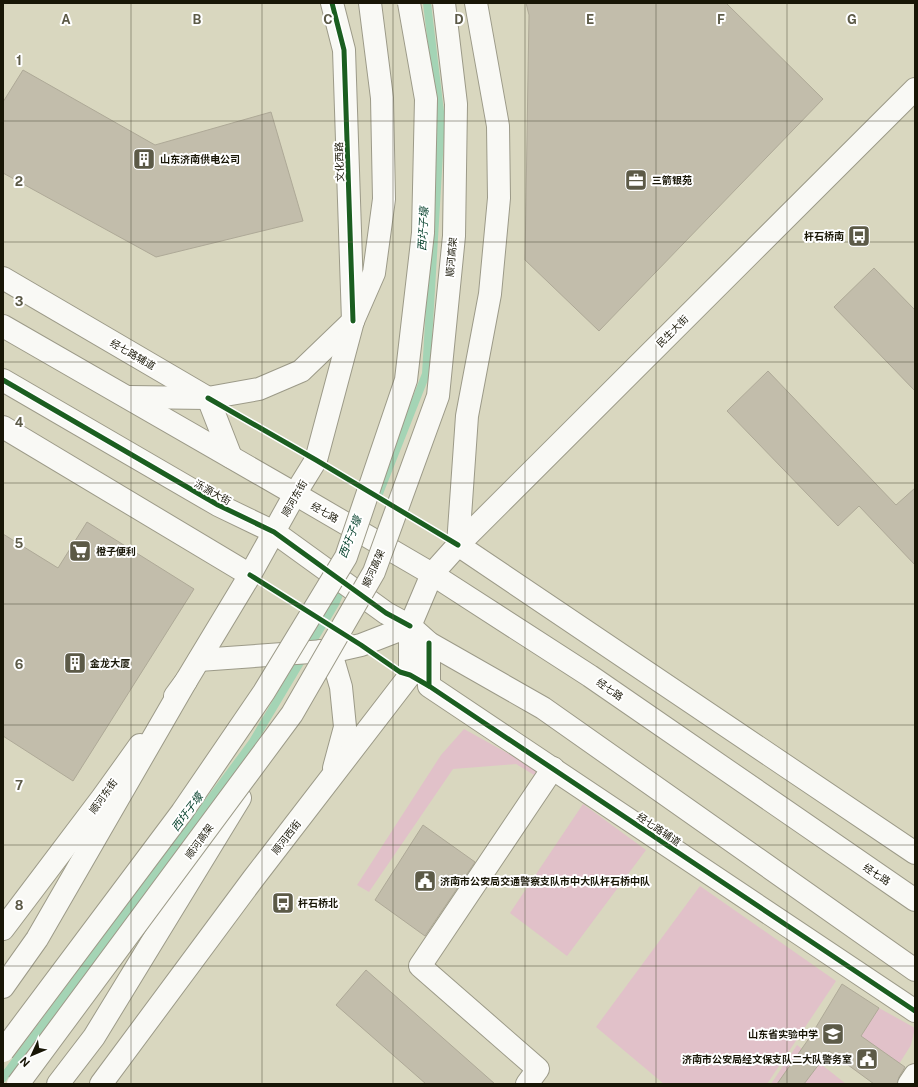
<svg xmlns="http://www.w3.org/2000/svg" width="918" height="1087" font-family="'Public Sans','Noto Sans SC',sans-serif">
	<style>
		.green { fill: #e1c1c9 }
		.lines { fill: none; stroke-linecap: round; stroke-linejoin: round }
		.stream { stroke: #a4d4b5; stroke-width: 8 }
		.building { fill: #c2bdab; stroke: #aea997 }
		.street-casing { stroke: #9c9a88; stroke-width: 24 }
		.secondary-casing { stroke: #9c9a88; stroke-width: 24 }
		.primary-casing { stroke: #9c9a88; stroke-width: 24 }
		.highway-casing { stroke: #9c9a88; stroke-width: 24 }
		.street { stroke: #f9f9f5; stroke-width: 22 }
		.secondary { stroke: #f9f9f5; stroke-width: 22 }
		.primary { stroke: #f9f9f5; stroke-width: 22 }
		.highway { stroke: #f9f9f5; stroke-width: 22 }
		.highway-bridge-casing { stroke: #9c9a88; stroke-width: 24; stroke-linecap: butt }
		.highway-bridge { stroke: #f9f9f5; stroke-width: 22 }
		.cycleway-casing { stroke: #fff; stroke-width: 8 }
		.cycleway { stroke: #1b5e20; stroke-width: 5 }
		.grid { fill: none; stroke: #5c5a47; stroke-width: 1; stroke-opacity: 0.55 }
		.labels { text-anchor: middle; stroke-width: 4; stroke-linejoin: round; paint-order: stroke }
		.poi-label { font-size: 10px; font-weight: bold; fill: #181606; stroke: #fff; text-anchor: start }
		.street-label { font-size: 10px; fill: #181606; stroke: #fff }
		.water-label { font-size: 11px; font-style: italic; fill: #013d28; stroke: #fff }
		.grid-label { font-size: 13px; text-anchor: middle; font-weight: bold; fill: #5c5a47; stroke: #fff; stroke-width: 4; stroke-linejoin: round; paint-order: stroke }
	</style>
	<rect width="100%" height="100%" fill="#d9d7bf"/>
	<g class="green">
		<path d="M464 729 538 770 534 775 516 764 453 769 369 892 357 885 441 755Z"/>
		<path d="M583 804 646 850 567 956 510 913Z"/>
		<path d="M700 886 836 981 767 1084H664L596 1027Z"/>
		<path d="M879 1008 915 1028 911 1045 899 1064 861 1036Z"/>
		<path d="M797 1045 846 1084H771Z"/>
	</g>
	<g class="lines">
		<g class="stream">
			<path d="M378 496 426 374 441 120 427 3"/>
			<path d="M3 1078 252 743 335 604 344 583"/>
		</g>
	</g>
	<g class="building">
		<path d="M526 3H726L823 99 599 331 525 260 529 15Z"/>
		<path d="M23 70 155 145 271 112 303 221 156 257 3 173V102Z"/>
		<path d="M874 268 915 310V391L834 307Z"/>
		<path d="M768 371 896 505 915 488V565L859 506 838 526 727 411Z"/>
		<path d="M87 522 194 589 73 781 3 736V534L58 568Z"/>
		<path d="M423 825 475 862 425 936 375 900Z"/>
		<path d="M366 970 495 1084H426L336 1005Z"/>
		<path d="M842 984 879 1008 861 1036 905 1067 899 1077 897 1084H874L829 1051 804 1084H777L810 1037Z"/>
	</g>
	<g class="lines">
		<g class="street-casing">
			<g id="street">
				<path d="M527 1084 538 1069 420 966 553 768"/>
				<path d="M909 1084 915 1075"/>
			</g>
		</g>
		<g class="secondary-casing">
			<g id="secondary">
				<path d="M3 278 208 398 231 457"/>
				<path d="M3 427 250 575"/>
				<path d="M458 545 915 853"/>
				<path d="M432 574 458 545 915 89"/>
				<path d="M429 643V686L915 1011"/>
			</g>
		</g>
		<g class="primary-casing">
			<g id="primary">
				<path d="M3 326 295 494 432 574 590 676 915 900"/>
				<path d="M3 380 218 505 274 532 386 613 410 626 429 643 543 708 915 970"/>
				<path d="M129 397 208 398 259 389 301 371 353 321"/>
				<path d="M321 651 334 663 341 687 345 727 334 768"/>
				<path d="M199 660 339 650 361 645 410 626"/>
				<path d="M175 696 186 681 250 575 295 494 316 460 353 321 344 50 332 3"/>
				<path d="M3 929 102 798 140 745"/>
				<path d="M101 1084 253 879 410 675V626L432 574"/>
			</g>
		</g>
		<g class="highway-casing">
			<g id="highway">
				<path d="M353 321 374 273 384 199 382 98 370 3"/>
				<path d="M458 545 467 416 490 294 499 198 498 126 476 3"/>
				<path d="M3 987 37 939 186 681"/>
				<path d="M58 1084 94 1037 240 798"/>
			</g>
		</g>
		<use href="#street" class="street"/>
		<use href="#secondary" class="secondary"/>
		<use href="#primary" class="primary"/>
		<use href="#highway" class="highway"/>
		<g class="highway-bridge-casing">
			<g id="highway-bridge">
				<path d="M3 1051 182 812 264 692 346 557 406 380 423 233 426 99 409 3"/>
				<path d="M18 1084 292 714 374 572 438 396 454 236 456 104 444 3"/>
			</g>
		</g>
		<use href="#highway-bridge" class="highway-bridge"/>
		<g class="cycleway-casing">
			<g id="cycleway">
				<path d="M332 3 344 50 353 321"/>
				<path d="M3 380 218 505 274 532 386 613 410 626"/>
				<path d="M208 398 316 460 458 545"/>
				<path d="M250 575 361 645 400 672 410 675 429 686"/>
				<path d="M429 643V686L915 1011"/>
			</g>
		</g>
		<use href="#cycleway" class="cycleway"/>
	</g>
	<path class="grid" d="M131 3V1084M262 3V1084M393 3V1084M525 3V1084M656 3V1084M787 3V1084M3 121H915M3 242H915M3 362H915M3 483H915M3 604H915M3 725H915M3 845H915M3 966H915"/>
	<defs>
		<g id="building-square" transform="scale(1.15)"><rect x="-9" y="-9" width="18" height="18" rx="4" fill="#5c5a47" stroke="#fff"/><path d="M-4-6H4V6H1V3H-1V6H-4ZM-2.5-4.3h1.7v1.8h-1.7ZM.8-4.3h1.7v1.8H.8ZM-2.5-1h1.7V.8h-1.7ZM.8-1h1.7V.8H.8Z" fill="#fff"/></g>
		<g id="office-square" transform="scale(1.15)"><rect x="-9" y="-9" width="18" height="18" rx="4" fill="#5c5a47" stroke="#fff"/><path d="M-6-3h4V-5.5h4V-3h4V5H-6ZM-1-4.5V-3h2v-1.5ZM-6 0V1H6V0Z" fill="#fff"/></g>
		<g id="bus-square" transform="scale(1.15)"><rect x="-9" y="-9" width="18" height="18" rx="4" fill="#5c5a47" stroke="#fff"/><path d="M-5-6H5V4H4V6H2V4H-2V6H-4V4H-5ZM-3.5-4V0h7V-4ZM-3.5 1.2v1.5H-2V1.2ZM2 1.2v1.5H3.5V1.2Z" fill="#fff"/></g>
		<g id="supermarket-square" transform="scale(1.15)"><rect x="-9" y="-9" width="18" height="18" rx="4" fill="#5c5a47" stroke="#fff"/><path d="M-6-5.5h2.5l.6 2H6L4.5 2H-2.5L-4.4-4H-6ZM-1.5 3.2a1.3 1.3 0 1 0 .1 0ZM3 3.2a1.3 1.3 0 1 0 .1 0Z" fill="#fff"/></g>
		<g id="civic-square" transform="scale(1.15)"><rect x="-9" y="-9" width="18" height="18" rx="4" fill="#5c5a47" stroke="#fff"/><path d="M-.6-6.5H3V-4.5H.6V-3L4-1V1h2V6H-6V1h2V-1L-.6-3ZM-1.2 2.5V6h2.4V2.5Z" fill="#fff"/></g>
		<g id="school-square" transform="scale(1.15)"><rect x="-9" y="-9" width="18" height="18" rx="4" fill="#5c5a47" stroke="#fff"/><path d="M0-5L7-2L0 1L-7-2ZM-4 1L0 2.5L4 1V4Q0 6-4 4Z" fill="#fff"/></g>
	</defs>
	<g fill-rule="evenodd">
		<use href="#building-square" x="144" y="159"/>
		<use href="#office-square" x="636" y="180"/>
		<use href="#bus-square" x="859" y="236"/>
		<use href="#supermarket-square" x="80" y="551"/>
		<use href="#building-square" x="75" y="663"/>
		<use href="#civic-square" x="425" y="881"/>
		<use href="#bus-square" x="283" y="903"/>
		<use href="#school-square" x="833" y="1034"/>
		<use href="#civic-square" x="867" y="1059"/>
	</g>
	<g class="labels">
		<g class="poi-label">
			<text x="160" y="163">山东济南供电公司</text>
			<text x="652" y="184">三箭银苑</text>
			<text x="844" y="240" text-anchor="end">杆石桥南</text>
			<text x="96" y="555">橙子便利</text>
			<text x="90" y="667">金龙大厦</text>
			<text x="440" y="885">济南市公安局交通警察支队市中大队杆石桥中队</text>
			<text x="298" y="907">杆石桥北</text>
			<text x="818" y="1038" text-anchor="end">山东省实验中学</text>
			<text x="852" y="1063" text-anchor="end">济南市公安局经文保支队二大队警务室</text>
		</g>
		<g class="street-label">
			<text transform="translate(339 162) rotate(-92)" y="4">文化西路</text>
			<text transform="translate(451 257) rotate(-85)" y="4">顺河高架</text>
			<text transform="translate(672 331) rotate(-45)" y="4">民生大街</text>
			<text transform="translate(133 354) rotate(30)" y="4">经七路辅道</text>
			<text transform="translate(213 492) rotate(29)" y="4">泺源大街</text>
			<text transform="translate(294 498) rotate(-60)" y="4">顺河东街</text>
			<text transform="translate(325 512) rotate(30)" y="4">经七路</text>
			<text transform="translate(373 568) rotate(-66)" y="4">顺河高架</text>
			<text transform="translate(610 689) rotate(35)" y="4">经七路</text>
			<text transform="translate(103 796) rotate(-54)" y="4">顺河东街</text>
			<text transform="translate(659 829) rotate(34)" y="4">经七路辅道</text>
			<text transform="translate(286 837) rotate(-52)" y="4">顺河西街</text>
			<text transform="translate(199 841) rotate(-54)" y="4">顺河高架</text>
			<text transform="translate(877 874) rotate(34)" y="4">经七路</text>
		</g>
		<g class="water-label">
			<text transform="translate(423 229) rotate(-87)" y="4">西圩子壕</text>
			<text transform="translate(350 537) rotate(-69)" y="4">西圩子壕</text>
			<text transform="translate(187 812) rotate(-53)" y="4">西圩子壕</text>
		</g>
	</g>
	<g class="grid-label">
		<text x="66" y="24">A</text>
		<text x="197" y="24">B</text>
		<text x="328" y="24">C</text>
		<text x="459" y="24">D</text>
		<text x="590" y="24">E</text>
		<text x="721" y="24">F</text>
		<text x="852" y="24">G</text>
		<text x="19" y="65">1</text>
		<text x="19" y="186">2</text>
		<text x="19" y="306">3</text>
		<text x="19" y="427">4</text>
		<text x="19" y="548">5</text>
		<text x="19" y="669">6</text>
		<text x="19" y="790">7</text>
		<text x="19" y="910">8</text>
	</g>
	<rect width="918" height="1087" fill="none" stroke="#181606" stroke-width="8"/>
	<g transform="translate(32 1055) rotate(226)" stroke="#ffffff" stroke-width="3" paint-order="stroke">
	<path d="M0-3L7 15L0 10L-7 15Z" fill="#181606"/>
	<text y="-6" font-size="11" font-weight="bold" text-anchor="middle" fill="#181606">N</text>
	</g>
</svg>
